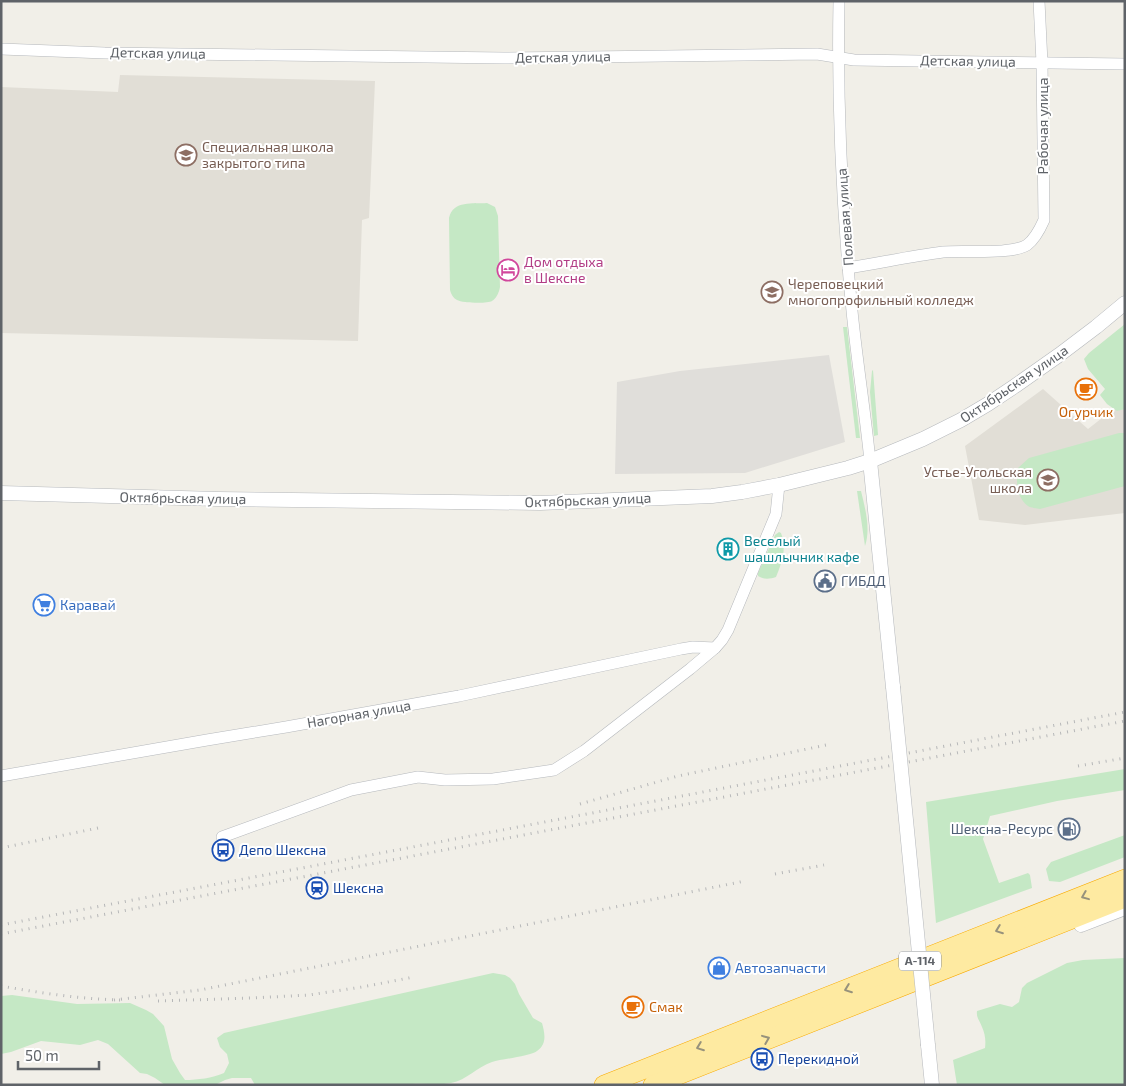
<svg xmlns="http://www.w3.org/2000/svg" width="1126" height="1086" font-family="'Exo 2',sans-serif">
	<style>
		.industrial { fill: #e0deda }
		.education { fill: #e1ded6 }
		.green { fill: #c5e8c5 }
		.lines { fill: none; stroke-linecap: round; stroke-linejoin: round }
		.minor-casing { stroke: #b5b8bc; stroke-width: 12 }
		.tertiary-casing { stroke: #b5b8bc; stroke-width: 15 }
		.trunk-casing { stroke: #f9ab00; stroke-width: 20 }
		.minor { stroke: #fff; stroke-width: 11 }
		.tertiary { stroke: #fff; stroke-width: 14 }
		.trunk { stroke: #feeaa1; stroke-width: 19 }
		.rail { stroke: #b6b7b8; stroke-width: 3; stroke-dasharray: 1 6; stroke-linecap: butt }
		.tertiary-bridge-casing { stroke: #b5b8bc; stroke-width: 15; stroke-linecap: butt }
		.tertiary-bridge { stroke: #fff; stroke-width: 14 }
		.oneway { stroke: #97927c }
		.labels { text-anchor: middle; stroke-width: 4; stroke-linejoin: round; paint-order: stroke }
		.shield { fill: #fff; stroke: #8f9295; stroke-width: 1 }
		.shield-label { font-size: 12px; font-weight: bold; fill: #5f6368 }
		.street-label { font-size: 14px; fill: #5f6368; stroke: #fff }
		.education-label { font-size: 14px; fill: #785e54; stroke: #fff; text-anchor: start }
		.hotel-label { font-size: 14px; fill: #b23c85; stroke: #fff; text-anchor: start }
		.food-label { font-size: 14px; fill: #c56008; stroke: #fff }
		.culture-label { font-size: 14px; fill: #0d838f; stroke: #fff; text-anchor: start }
		.service-label { font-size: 14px; fill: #4e5e75; stroke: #fff; text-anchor: start }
		.shop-label { font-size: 14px; fill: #366cbe; stroke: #fff; text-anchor: start }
		.transit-label { font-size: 14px; fill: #164399; stroke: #fff; text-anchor: start }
	</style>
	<rect width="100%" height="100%" fill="#f1efe8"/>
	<path class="industrial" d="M829 355 845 442 745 473 615 474 617 382 680 371Z"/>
	<g class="education">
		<path d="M120 75 375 81 369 218 362 220 358 341 1 333V87L118 92Z"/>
		<path d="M1043 389 1088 429 1125 400V513L1025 525 979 520 965 446Z"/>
	</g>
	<g class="green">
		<path d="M487 203 495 207 498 216 500 287C499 292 497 298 492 301 487 304 462 303 457 300 453 298 451 294 450 290L449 218C453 200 473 204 487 203Z"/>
		<path d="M1125 324V409L1117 411 1107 404 1100 395 1105 389 1088 369 1084 359 1089 353Z"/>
		<path d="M843 327H847L860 438H856Z"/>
		<path d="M873 370 878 435 874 436 870 392 872 371Z"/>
		<path d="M1119 433H1125V486L1040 509C1037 508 1031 508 1028 506 1016 497 1016 481 1018 468L1029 458Z"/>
		<path d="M857 491H861C865 508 871 528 865 546Z"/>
		<path d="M779 532 781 533C787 549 782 562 776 577 770 579 764 580 758 576V573L775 535Z"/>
		<path d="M1125 769V790L1057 801 990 816 983 839 999 883 1028 873 1030 875 1032 888 936 923 926 802Z"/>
		<path d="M1125 835V857L1060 882 1049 881 1046 869 1051 862Z"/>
		<path d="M1125 958V1085H957L953 1060 985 1048C986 1040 985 1034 982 1027 980 1021 976 1018 977 1011L1000 1004 1012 1007 1019 1002 1022 988 1027 983 1067 963 1083 960Z"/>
		<path d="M493 973 505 975 510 978 515 984 519 994 533 1018 542 1023C545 1034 547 1044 537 1051 531 1056 502 1059 492 1062 477 1067 467 1080 451 1083 436 1086 420 1082 405 1085H255L251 1078H232L225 1080 215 1085H165L155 1078 147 1074 140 1073 108 1044 98 1040 80 1045 41 1041 11 1052 1 1054V996L12 995 77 1004 130 1003 146 1010 153 1014 164 1026 172 1059 180 1073 185 1080C198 1080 212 1078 224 1073L229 1063 227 1054 220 1047 217 1038 224 1033Z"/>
	</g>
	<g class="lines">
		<g class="minor-casing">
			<g id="minor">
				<path d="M839 1C837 104 842 208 852 311 857 361 865 411 870 461"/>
				<path d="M1 49 105 53 504 58 817 54 854 60 1125 64"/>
				<path d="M848 268C880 263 911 256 943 252 964 250 1011 255 1027 245 1035 239 1040 229 1044 220L1042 63 1039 1"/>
				<path d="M1 776 207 740 286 727 459 696 681 649 693 647 715 648"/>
				<path d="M222 837 351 790 418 777 445 780 493 779 554 770 584 751 690 669 715 648 722 640 728 630 776 514 779 485"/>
			</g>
		</g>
		<g class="tertiary-casing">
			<g id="tertiary">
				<path d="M870 461 893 687"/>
				<path d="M1 493 218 499 540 503 712 496 742 492 779 485 848 468 870 461 923 439 961 420 988 404 1015 386 1059 355 1096 327 1125 303"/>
				<path d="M1081 925 1125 908"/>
				<path d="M928 1045 932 1085"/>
			</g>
		</g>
		<g class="trunk-casing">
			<g id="trunk">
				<path d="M604 1085 1125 879"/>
				<path d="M653 1085 1125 898"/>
			</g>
		</g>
		<use href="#minor" class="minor"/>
		<use href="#tertiary" class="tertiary"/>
		<use href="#trunk" class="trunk"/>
		<g class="rail">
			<path d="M1078 766 1125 758"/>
			<path d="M580 804 678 776 831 744"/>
			<path d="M1 848 103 827"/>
			<path d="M775 874 824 865"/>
			<path d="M1 925 1125 712"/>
			<path d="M1 934 1125 721"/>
			<path d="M1 986C41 993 80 999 121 1000"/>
			<path d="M114 1000 200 990 745 881"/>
			<path d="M158 1001 252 998 309 995 362 987 414 977"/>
		</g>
		<g class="tertiary-bridge-casing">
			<path id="tertiary-bridge" d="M893 687 928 1045"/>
		</g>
		<use href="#tertiary-bridge" class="tertiary-bridge"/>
	</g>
	<defs><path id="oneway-chevron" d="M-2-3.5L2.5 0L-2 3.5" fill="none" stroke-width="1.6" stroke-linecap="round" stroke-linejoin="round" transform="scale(1.25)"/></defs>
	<g class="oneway">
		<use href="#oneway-chevron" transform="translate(1085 896) rotate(158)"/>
		<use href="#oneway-chevron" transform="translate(999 930) rotate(159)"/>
		<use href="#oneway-chevron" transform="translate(848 989) rotate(159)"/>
		<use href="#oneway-chevron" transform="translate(766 1039) rotate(-22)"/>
		<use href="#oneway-chevron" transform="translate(700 1047) rotate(159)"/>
	</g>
	<defs>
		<g id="school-ring" transform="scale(1.125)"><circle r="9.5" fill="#fff" stroke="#8d6e63" stroke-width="1.5"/><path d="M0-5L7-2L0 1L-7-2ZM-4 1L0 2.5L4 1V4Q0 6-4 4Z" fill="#8d6e63"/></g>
		<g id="hotel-ring" transform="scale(1.125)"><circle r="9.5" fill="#fff" stroke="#d1479c" stroke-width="1.5"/><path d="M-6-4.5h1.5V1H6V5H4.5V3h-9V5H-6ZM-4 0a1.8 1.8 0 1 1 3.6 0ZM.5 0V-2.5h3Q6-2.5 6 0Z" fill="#d1479c"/></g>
		<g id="university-ring" transform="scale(1.125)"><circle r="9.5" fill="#fff" stroke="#8d6e63" stroke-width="1.5"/><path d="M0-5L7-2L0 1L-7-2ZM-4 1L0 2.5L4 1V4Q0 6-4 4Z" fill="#8d6e63"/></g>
		<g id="cafe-ring" transform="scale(1.125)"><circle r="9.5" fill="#fff" stroke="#e8710a" stroke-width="1.5"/><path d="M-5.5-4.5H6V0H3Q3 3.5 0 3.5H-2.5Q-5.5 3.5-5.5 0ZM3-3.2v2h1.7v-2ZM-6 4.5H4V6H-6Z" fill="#e8710a"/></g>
		<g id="building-ring" transform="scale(1.125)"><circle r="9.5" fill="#fff" stroke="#0f9aa8" stroke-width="1.5"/><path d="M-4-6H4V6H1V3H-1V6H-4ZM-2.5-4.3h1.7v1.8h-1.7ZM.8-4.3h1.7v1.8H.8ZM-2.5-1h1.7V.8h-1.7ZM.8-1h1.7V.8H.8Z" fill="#0f9aa8"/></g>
		<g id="civic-ring" transform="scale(1.125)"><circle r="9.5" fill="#fff" stroke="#5c6f8a" stroke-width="1.5"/><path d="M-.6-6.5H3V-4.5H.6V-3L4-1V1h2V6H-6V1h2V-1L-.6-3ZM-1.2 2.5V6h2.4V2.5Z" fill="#5c6f8a"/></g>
		<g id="supermarket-ring" transform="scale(1.125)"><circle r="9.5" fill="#fff" stroke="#3f7fe0" stroke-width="1.5"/><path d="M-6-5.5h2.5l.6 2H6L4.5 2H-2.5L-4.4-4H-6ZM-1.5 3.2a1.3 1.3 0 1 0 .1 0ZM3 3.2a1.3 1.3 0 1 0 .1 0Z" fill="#3f7fe0"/></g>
		<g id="fuel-ring" transform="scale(1.125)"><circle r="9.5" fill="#fff" stroke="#5c6f8a" stroke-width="1.5"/><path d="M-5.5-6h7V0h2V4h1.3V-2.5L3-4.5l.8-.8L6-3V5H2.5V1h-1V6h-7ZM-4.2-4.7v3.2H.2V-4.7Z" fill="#5c6f8a"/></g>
		<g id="bus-ring" transform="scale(1.125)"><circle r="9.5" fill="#fff" stroke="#1a4fb4" stroke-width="1.5"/><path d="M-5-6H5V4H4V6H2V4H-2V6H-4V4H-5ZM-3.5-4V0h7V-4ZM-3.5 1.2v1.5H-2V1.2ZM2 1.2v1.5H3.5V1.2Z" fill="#1a4fb4"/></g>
		<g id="station-ring" transform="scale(1.125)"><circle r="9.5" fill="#fff" stroke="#1a4fb4" stroke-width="1.5"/><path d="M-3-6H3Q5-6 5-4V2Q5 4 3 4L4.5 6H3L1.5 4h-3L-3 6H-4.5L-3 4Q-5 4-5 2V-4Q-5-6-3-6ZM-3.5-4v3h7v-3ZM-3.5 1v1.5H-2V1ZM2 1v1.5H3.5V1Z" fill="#1a4fb4"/></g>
		<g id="shop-ring" transform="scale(1.125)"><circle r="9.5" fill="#fff" stroke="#3f7fe0" stroke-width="1.5"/><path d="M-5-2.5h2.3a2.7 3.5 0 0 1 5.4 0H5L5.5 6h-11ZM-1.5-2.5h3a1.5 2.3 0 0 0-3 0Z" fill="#3f7fe0"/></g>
	</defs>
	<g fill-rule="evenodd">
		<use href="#school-ring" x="186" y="155"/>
		<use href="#hotel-ring" x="508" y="270"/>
		<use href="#university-ring" x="772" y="292"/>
		<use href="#cafe-ring" x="1086" y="389"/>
		<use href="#school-ring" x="1048" y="480"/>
		<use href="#building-ring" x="728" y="549"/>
		<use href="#civic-ring" x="825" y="581"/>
		<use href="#supermarket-ring" x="44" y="605"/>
		<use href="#fuel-ring" x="1069" y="829"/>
		<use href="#bus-ring" x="223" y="850"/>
		<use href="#station-ring" x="317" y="888"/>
		<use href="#shop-ring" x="719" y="968"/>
		<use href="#cafe-ring" x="633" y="1007"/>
		<use href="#bus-ring" x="762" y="1059"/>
	</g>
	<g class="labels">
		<rect class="shield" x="899" y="951.5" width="42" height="19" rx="4"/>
		<g class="shield-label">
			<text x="920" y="965">А-114</text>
		</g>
		<g class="street-label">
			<text transform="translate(158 53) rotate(1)" y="5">Детская улица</text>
			<text transform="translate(563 57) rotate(-1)" y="5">Детская улица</text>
			<text transform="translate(968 61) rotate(1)" y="5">Детская улица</text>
			<text transform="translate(1043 126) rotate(-90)" y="5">Рабочая улица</text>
			<text transform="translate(845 217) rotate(-94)" y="5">Полевая улица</text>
			<text transform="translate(1014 384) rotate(-34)" y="5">Октябрьская улица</text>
			<text transform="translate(183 498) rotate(1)" y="5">Октябрьская улица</text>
			<text transform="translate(588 500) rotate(-2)" y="5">Октябрьская улица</text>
			<text transform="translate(359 714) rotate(-10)" y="5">Нагорная улица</text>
		</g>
		<g class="education-label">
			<text x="202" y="152">Специальная школа<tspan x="202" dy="16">закрытого типа</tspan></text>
			<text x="788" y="289">Череповецкий<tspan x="788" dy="16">многопрофильный колледж</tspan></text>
			<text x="1032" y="477" text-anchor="end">Устье-Угольская<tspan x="1032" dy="16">школа</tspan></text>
		</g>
		<g class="hotel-label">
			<text x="524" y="267">Дом отдыха<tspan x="524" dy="16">в Шекснe</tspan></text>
		</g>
		<g class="food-label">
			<text x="1086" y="417">Огурчик</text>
			<text x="649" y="1012" text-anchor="start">Смак</text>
		</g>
		<g class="culture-label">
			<text x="744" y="546">Веселый<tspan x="744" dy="16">шашлычник кафе</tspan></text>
		</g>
		<g class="service-label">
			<text x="841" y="586">ГИБДД</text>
			<text x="1053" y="834" text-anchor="end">Шексна-Ресурс</text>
		</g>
		<g class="shop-label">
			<text x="60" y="610">Каравай</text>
			<text x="735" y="973">Автозапчасти</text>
		</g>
		<g class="transit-label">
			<text x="239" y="855">Депо Шексна</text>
			<text x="333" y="893">Шексна</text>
			<text x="778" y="1064">Перекидной</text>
		</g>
	</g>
	<rect width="1126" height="1086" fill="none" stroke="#5f6368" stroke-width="5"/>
	<path d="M18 1061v8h81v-8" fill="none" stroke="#5f6368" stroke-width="2.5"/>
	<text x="25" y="1061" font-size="15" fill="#5f6368" stroke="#ffffff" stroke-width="4" paint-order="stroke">50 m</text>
</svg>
